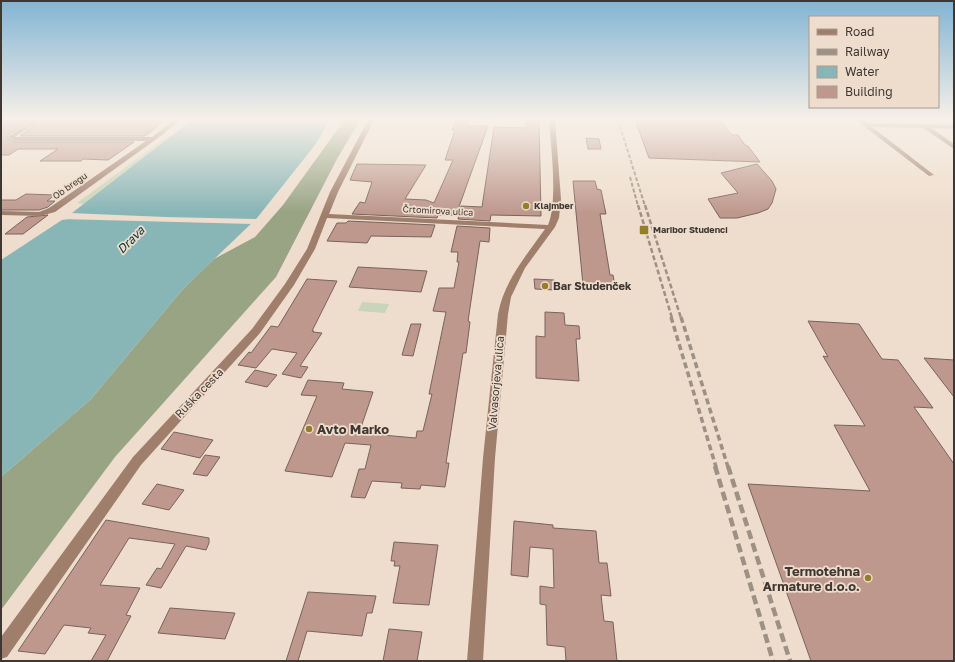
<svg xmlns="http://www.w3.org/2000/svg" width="955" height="662" font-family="'Golos Text',sans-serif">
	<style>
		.green { fill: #c9d4b8 }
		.forest { fill: #98a484 }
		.water { fill: #88b5b6 }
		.pier { fill: #eeddcd }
		.building { fill: #be988d; stroke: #78635d }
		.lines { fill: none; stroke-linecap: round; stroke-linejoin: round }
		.minor { fill: #9f7e6c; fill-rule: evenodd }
		.rail-far3 { stroke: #9d9185; stroke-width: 2; stroke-dasharray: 4 2; stroke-linecap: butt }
		.rail-far2 { stroke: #9d9185; stroke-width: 2.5; stroke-dasharray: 5 2.5; stroke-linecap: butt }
		.rail-far1 { stroke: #9d9185; stroke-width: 3.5; stroke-dasharray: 6 3.5; stroke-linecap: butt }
		.rail { stroke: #9d9185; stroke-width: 4.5; stroke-dasharray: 9 4.5; stroke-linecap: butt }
		.poi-dot { fill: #927f26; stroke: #eeddcd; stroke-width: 1.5 }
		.labels { text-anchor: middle; stroke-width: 3.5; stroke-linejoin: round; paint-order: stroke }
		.far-street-label { font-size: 9px; fill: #3f3832; stroke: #eeddcd }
		.far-poi-label { font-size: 9px; font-weight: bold; fill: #3f3832; stroke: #eeddcd; text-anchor: start }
		.poi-label { font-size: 11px; font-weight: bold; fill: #3f3832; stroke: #eeddcd; text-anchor: start }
		.street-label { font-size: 11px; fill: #3f3832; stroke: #eeddcd }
		.water-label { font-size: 12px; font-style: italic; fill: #0a3839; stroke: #eeddcd }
		.near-poi-label { font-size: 13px; font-weight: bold; fill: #3f3832; stroke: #eeddcd; text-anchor: start }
	</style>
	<rect width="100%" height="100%" fill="#eeddcd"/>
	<g class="green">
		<path d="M168 136H173L84 204 77 203Z"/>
		<path d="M362 302 389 304 385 313 358 311Z"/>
	</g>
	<path class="forest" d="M343 120H360L337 159 276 277 115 457 1 610V477L91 399 183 289 214 259 255 237 283 205 340 126Z"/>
	<path class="water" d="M192 120H330L315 145 257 218 183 289 91 399 1 477V260L62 220 68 219 75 214 72 213Z"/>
	<path class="pier" d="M70 213 165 217 258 219 253 224 61 219 68 218Z"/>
	<g class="building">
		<path d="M1 120H31L8 135V139L16 142H134L108 160 83 159 81 161H40L58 149H18L9 155H1Z"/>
		<path d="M41 120H164L148 134 144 136H20Z"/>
		<path d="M456 120H469L467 126H488L456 215H438L437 218 352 214 360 202 365 203 372 182 350 180 357 164 426 165 405 199 426 200 434 203 453 160H445L455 130H452Z"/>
		<path d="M526 120H539L541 216 491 215 490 221 458 219 461 206 482 207 494 127 526 128Z"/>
		<path d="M635 120H720L732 135H738L745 145 748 146 760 162 649 158Z"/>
		<path d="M586 138 599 139 601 149H588Z"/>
		<path d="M757 164 772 181 776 189 772 203 768 209 758 213 737 218H720L708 199 738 193 721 173Z"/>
		<path d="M573 181H595L597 189 601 190 606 214H600L610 275H613L615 286 583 285Z"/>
		<path d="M26 194 55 195 47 201H55L48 207 39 210H1V200H16Z"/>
		<path d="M48 215 23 234H5L27 217Z"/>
		<path d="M348 221 435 225 431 237 371 236 367 243 327 241 337 223H346Z"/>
		<path d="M457 226 490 228 489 242 480 241 468 321 470 322 466 353H463L446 463H449L445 487 421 485 420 489 401 488 402 483 372 481 365 498 351 497 359 469H365L371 445 345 443 332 477 285 471 317 396 301 395 308 380 344 383 342 389 373 392 359 433 416 438 417 431H423L432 394H429L446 312 433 311 439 288H454L459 262H457L458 252H451Z"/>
		<path d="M358 267 396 269 427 271 421 292 349 287Z"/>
		<path d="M307 279 337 281 312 331H314L313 332 322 333 300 366 308 367 301 378 282 374 297 353 272 349 256 368 238 365 249 352 251 353 271 326 278 327Z"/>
		<path d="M534 279 554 280 555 290 535 289Z"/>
		<path d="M545 312 564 313 565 325 579 326 580 339H576L579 381 536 378V336L545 337Z"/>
		<path d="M808 321 859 324 882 359 898 360 933 408 914 407 954 464V661H811L748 484 870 491 834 425 865 426 823 356 828 357Z"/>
		<path d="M411 324H421L413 356 402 355Z"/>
		<path d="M924 358 954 360V397Z"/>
		<path d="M255 370 277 375 267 387 245 382Z"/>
		<path d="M174 432 213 440 200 458 161 449Z"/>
		<path d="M205 455 220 457 207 476 193 474Z"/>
		<path d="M157 484 184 490 169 510 142 504Z"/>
		<path d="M106 520 209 538V543L206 550 186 546 161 588 146 585 157 568 161 569 175 544 129 538 100 585 140 588 126 615 131 616 107 661H91L106 635 88 633 91 628 64 625 45 654 18 651Z"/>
		<path d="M514 521 553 525V528L596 531 599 563H607L611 596 601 595 604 621 613 622 617 661H566L565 647 547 645 546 605 540 604V586L554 588 553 549 530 547 528 577 511 575Z"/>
		<path d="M394 542 438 545 429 605 393 603 400 566H394L395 561H391Z"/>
		<path d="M308 592 376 596 372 613H367L362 636 307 631 298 661H286Z"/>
		<path d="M170 608 235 613 225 639 158 633Z"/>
		<path d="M389 629 422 632 417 661H383Z"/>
	</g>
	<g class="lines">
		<g class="minor">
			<path d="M33 120H40L15 137H152L174 120H180L162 135 55 212 40 216 1 215V211L39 212 49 208 146 141H16L9 138V136Z"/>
			<path d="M368 120H374L338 192 329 214 548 225C558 202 551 146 549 120H555L561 199 559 218 555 227 525 268 511 297 508 314 495 458 483 661H467L483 458 498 314C504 281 526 256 545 229L327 218 315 249 294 285 260 333 141 465 7 657 1 659V637L133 457 252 329 285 284 307 249 330 192Z"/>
			<path d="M856 120H862L867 123 954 125V129L931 128 954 144V149L923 128 872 127 934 175 929 176Z"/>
		</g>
		<g class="rail-far3">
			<path d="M618 120 645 206"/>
			<path d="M630 177 638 206"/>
		</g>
		<g class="rail-far2">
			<path d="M638 205 672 318"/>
			<path d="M645 205 681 318"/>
		</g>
		<g class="rail-far1">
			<path d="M671 317 716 467"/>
			<path d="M681 317 728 467"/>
		</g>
		<g class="rail">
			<path d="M715 466 773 661"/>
			<path d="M728 466 790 661"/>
		</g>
	</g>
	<linearGradient id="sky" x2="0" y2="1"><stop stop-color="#81b4d4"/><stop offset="0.56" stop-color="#f7f0e8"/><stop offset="1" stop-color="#f7f0e8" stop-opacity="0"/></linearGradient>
	<rect width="955" height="213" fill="url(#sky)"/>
	<g class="poi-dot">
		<circle cx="526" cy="206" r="4"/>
		<rect x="639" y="225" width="10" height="10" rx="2"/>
		<circle cx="545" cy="286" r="4"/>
		<circle cx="309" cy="429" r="4"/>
		<circle cx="868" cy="578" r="4"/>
	</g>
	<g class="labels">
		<g class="far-street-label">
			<text transform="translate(70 186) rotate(-35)" y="3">Ob bregu</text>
			<text transform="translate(438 211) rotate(3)" y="3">Črtomirova ulica</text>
		</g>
		<g class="far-poi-label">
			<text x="534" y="209">Klajmber</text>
			<text x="653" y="233">Maribor Studenci</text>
		</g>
		<g class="poi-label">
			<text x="553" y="290">Bar Studenček</text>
		</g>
		<g class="street-label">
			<text transform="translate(496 383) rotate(-85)" y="4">Valvasorjeva ulica</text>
			<text transform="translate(199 393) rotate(-46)" y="4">Ruška cesta</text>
		</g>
		<g class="water-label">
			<text transform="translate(131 240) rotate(-45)" y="4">Drava</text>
		</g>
		<g class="near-poi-label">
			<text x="317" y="434">Avto Marko</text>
			<text x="860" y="576" text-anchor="end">Termotehna<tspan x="860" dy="15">Armature d.o.o.</tspan></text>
		</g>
	</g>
	<rect width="955" height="662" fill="none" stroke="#3f3832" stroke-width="4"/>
	<rect x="809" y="16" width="130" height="92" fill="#eeddcd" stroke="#a89b8f"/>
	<rect x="817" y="29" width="20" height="6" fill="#9f7e6c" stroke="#a89b8f"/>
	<text x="845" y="36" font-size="12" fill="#3f3832">Road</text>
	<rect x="817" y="49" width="20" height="6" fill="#9d9185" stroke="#a89b8f"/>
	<text x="845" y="56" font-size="12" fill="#3f3832">Railway</text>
	<rect x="817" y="66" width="20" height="12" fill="#88b5b6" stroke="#a89b8f"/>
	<text x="845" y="76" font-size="12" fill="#3f3832">Water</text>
	<rect x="817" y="86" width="20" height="12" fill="#be988d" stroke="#a89b8f"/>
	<text x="845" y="96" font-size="12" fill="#3f3832">Building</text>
</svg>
